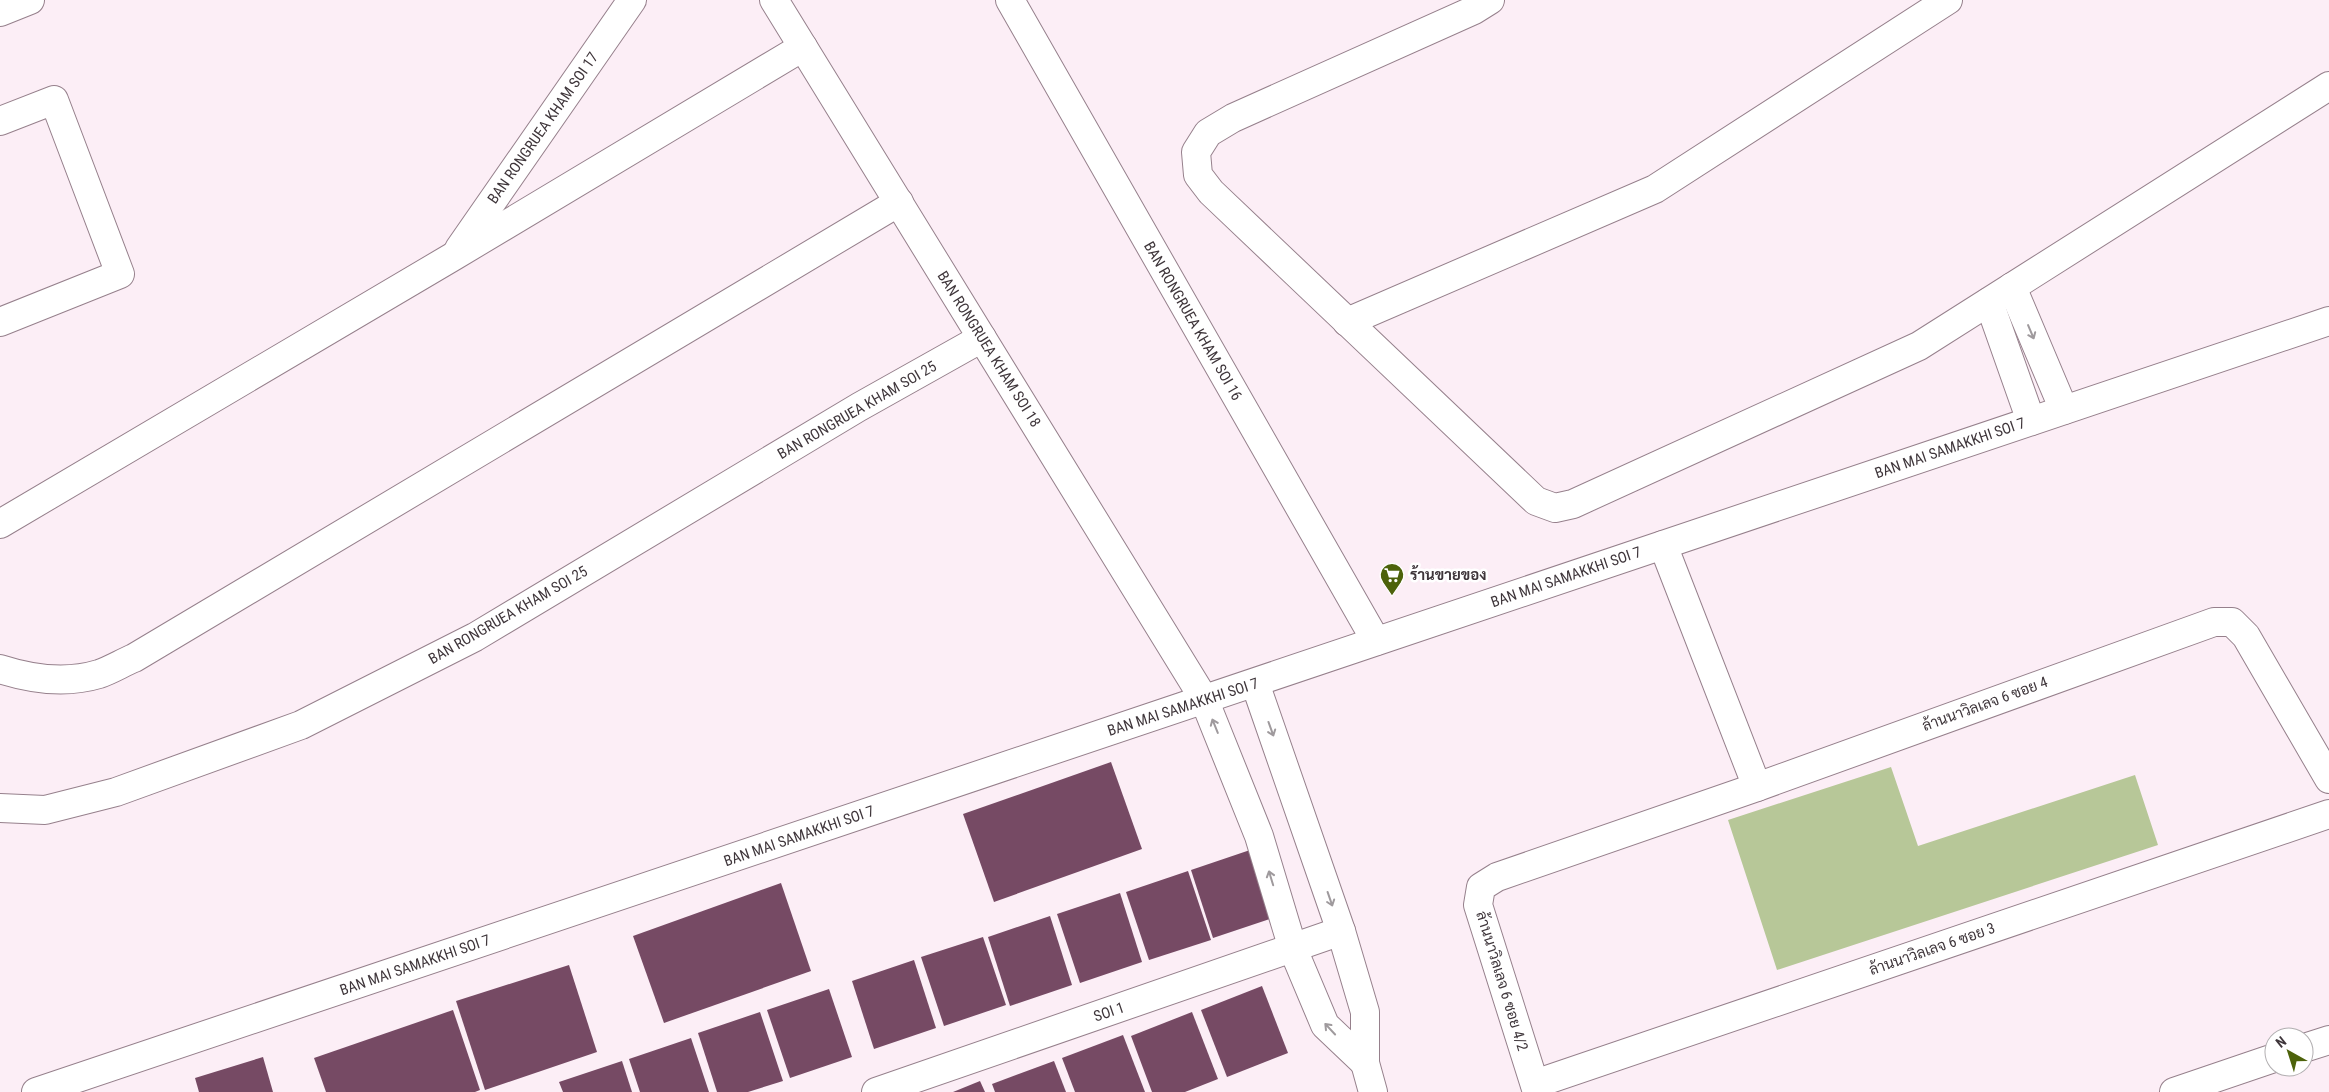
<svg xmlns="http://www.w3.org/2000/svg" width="2329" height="1092" font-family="'Roboto Condensed',Sarabun,sans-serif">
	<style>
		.green { fill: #b7c798 }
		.building { fill: #764a64 }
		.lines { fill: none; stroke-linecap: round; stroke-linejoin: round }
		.minor-casing { stroke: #96808c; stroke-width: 30 }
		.minor { stroke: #fff; stroke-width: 28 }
		.oneway { stroke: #9f9a9d }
		.labels { text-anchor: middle; stroke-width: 5; stroke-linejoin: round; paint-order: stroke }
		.street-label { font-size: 15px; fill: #3f363b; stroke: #fff }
		.poi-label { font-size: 15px; font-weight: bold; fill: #3f363b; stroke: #fff; text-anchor: start }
	</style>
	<rect width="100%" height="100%" fill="#fceef6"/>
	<path class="green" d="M1891 767 1918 846 2135 775 2158 845 1777 970 1728 820Z"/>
	<g class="building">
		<path d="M1111 762 1142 849 994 902 963 814Z"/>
		<path d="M1253 849 1276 917 1213 938 1191 870Z"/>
		<path d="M1188 871 1211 940 1149 960 1126 892Z"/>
		<path d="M781 883 811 971 664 1023 633 936Z"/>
		<path d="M1120 893 1142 962 1080 983 1057 914Z"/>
		<path d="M1050 916 1072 985 1010 1006 988 937Z"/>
		<path d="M983 937 1006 1005 944 1026 921 957Z"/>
		<path d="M914 960 936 1028 874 1049 852 981Z"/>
		<path d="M569 965 597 1052 485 1090 456 1001Z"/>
		<path d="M1262 986 1288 1053 1227 1077 1201 1010Z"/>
		<path d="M829 989 852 1057 790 1078 767 1010Z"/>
		<path d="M453 1010 480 1090 475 1092H326L314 1058Z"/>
		<path d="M760 1012 783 1081 748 1092H717L698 1033Z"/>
		<path d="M1192 1012 1218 1079 1185 1092H1152L1131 1036Z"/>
		<path d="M1123 1035 1145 1092H1075L1062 1058Z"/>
		<path d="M691 1038 709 1092H640L629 1059Z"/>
		<path d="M263 1057 273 1092H199L195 1078Z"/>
		<path d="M622 1061 632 1092H563L559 1082Z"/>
		<path d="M1054 1061 1066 1092H995L992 1084Z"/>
		<path d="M980 1081 985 1092H953Z"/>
	</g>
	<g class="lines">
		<g class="minor-casing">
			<g id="minor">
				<path d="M774 0 1204 699 1259 836 1293 949 1325 1025 1365 1063"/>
				<path d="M1010 0 1376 641"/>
				<path d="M1490 0 1474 10 1233 118 1208 133 1196 152 1198 175 1211 192 1536 501 1555 508 1573 504 1919 346 2329 86"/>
				<path d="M0 12 30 0"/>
				<path d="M0 121 54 100 120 274 0 322"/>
				<path d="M459 249 632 0"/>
				<path d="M2012 287 2064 410"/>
				<path d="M1989 302 2031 421"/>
				<path d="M1347 322 1655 189 1948 0"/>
				<path d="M0 524 454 256 803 47"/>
				<path d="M1663 545 1757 787"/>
				<path d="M0 669C31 679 66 684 99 674 111 670 122 663 134 658L899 202"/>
				<path d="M1255 683 1341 931 1365 1012V1063L1373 1092"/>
				<path d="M0 808 45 810 116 792 301 725 475 637 859 407 982 338"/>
				<path d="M2304 1048 2329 1040"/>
				<path d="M1535 1084 2329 814"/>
				<path d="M36 1092 2329 321"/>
				<path d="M876 1092 1341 931"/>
				<path d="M1537 1092 1478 905 1481 887 1497 877 1757 787 2214 622H2232L2246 636 2329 779"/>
				<path d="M2174 1092 2274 1058"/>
			</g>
		</g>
		<use href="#minor" class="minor"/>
	</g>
	<defs><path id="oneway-shaft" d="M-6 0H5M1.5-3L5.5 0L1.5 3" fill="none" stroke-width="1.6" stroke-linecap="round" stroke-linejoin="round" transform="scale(1.25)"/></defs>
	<g class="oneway">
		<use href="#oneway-shaft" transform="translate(2031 332) rotate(67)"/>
		<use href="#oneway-shaft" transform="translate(1215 726) rotate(-112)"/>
		<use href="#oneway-shaft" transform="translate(1271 729) rotate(70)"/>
		<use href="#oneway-shaft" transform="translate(1271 878) rotate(-107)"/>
		<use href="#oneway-shaft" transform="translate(1330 899) rotate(71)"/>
		<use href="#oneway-shaft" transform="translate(1330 1029) rotate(-133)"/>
	</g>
	<defs>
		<g id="supermarket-pin" transform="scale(1.25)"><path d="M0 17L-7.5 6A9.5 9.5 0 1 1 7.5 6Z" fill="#4d620b" stroke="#fff"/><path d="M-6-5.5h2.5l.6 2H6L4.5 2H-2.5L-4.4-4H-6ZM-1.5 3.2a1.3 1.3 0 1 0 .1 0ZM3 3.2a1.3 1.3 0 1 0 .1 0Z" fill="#fff"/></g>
	</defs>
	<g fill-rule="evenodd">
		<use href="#supermarket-pin" x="1392" y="575"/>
	</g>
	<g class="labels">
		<g class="street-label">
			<text transform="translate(543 128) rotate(-55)" y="5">BAN RONGRUEA KHAM SOI 17</text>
			<text transform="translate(1193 321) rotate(60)" y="5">BAN RONGRUEA KHAM SOI 16</text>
			<text transform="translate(989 349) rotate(58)" y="5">BAN RONGRUEA KHAM SOI 18</text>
			<text transform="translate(857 410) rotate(-30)" y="5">BAN RONGRUEA KHAM SOI 25</text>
			<text transform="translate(1950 448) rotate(-19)" y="5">BAN MAI SAMAKKHI SOI 7</text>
			<text transform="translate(1566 577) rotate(-19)" y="5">BAN MAI SAMAKKHI SOI 7</text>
			<text transform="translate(508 615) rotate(-30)" y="5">BAN RONGRUEA KHAM SOI 25</text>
			<text transform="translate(1985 704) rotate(-20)" y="5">ล้านนาวิลเลจ 6 ซอย 4</text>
			<text transform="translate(1183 707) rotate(-18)" y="5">BAN MAI SAMAKKHI SOI 7</text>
			<text transform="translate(799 836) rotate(-19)" y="5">BAN MAI SAMAKKHI SOI 7</text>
			<text transform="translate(1932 949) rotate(-19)" y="5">ล้านนาวิลเลจ 6 ซอย 3</text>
			<text transform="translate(415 965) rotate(-19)" y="5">BAN MAI SAMAKKHI SOI 7</text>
			<text transform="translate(1502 981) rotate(73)" y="5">ล้านนาวิลเลจ 6 ซอย 4/2</text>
			<text transform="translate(1109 1012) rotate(-19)" y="5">SOI 1</text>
		</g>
		<g class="poi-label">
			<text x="1410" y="580">ร้านขายของ</text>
		</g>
	</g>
	<g transform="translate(2289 1052) rotate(321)"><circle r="24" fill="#ffffff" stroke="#b2afb1"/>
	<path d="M0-4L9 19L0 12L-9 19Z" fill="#4d620b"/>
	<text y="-8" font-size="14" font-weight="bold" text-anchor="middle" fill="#3f363b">N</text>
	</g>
</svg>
